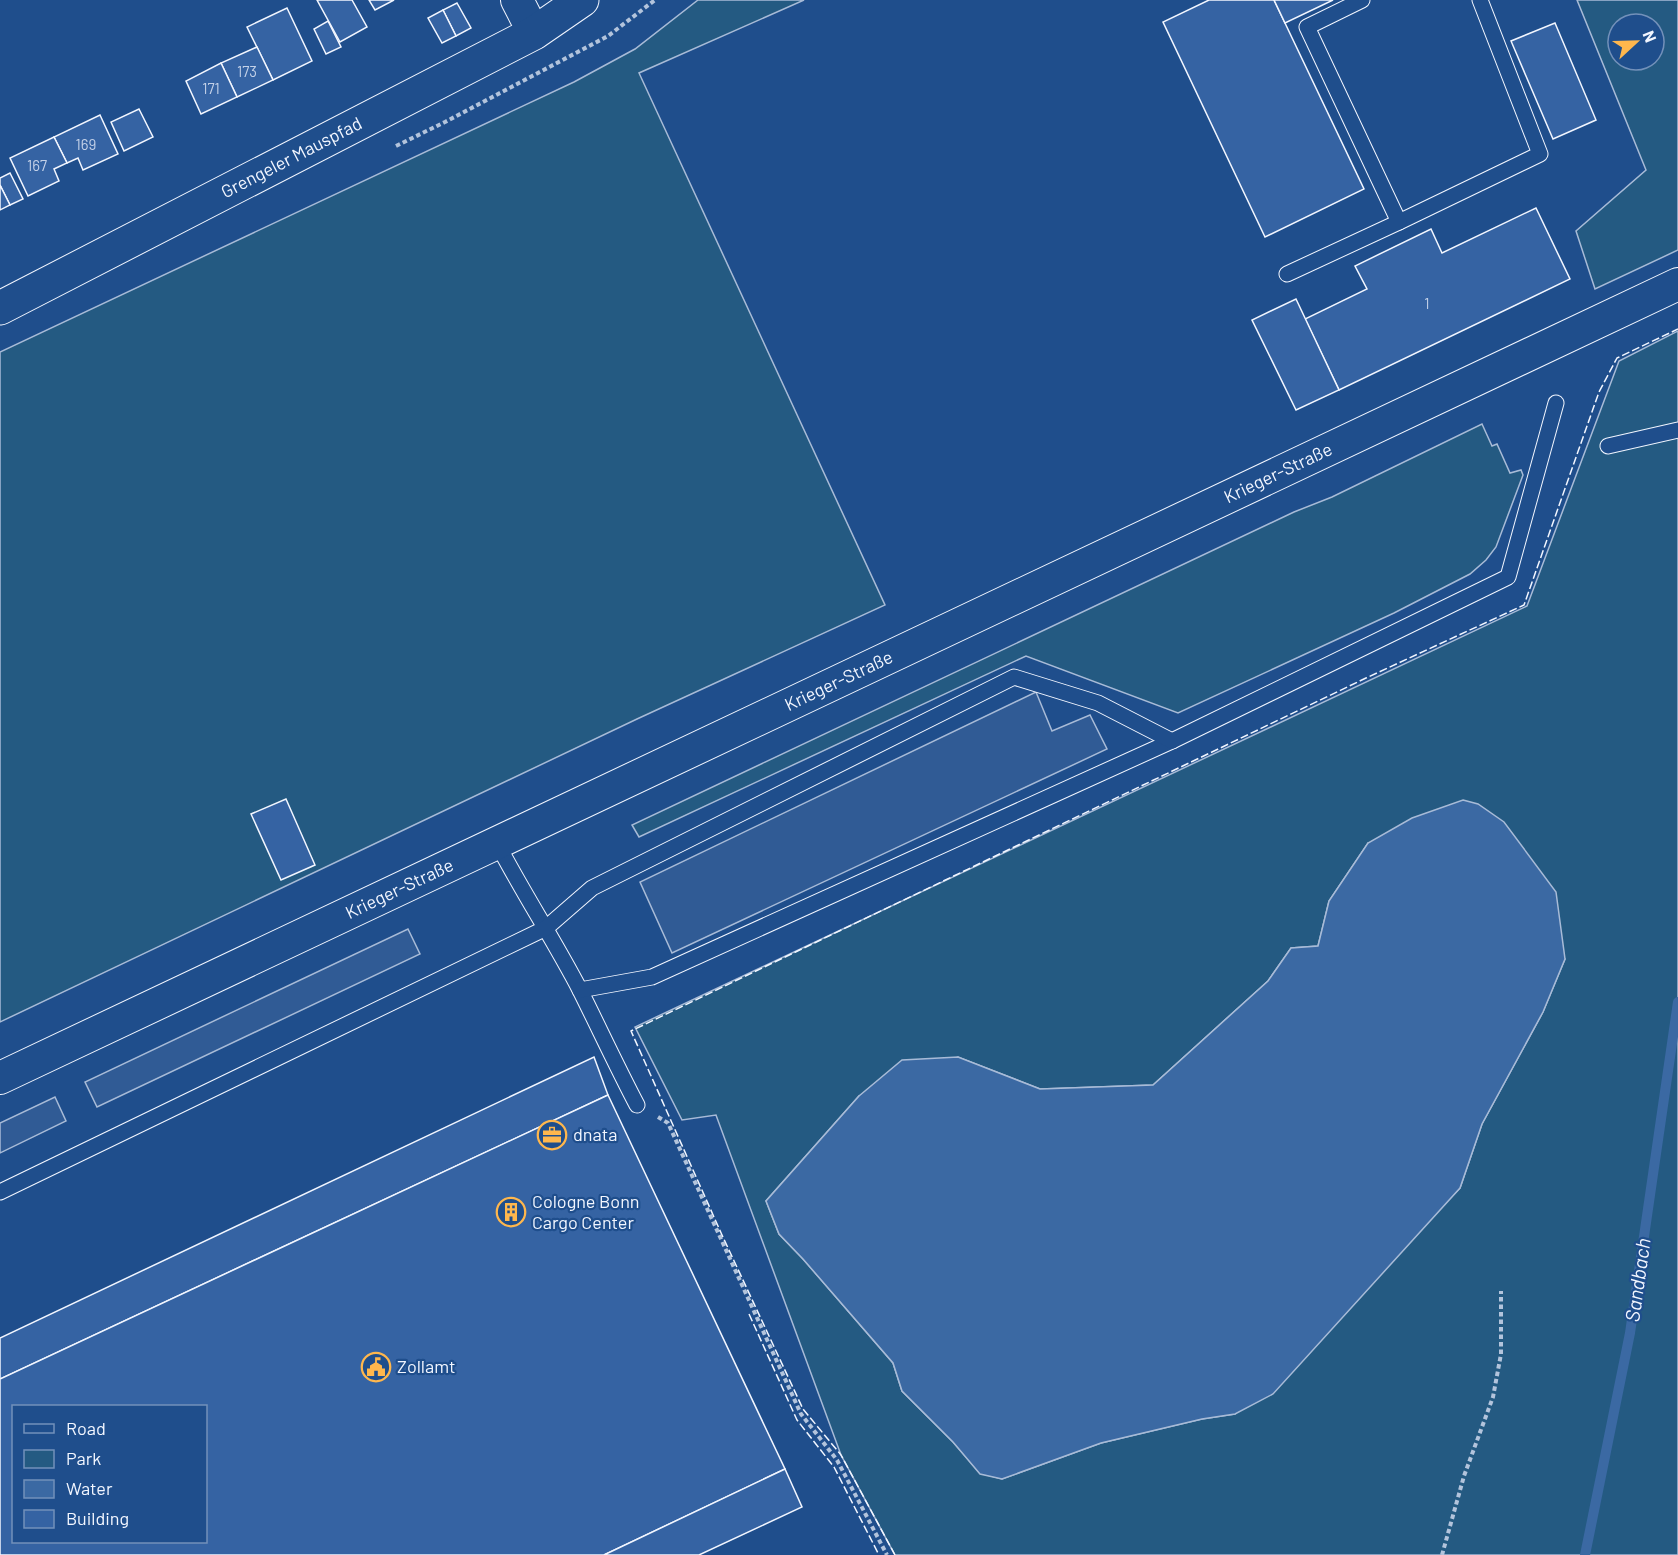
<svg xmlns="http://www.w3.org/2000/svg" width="1678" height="1555" font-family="Barlow,sans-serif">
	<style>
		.green { fill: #245a82; stroke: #a8bbd7; stroke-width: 1.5; fill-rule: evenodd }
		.parking { fill: #305b95; stroke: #a8bbd7; stroke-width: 1.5 }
		.water { fill: #3b69a3; stroke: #a8bbd7; stroke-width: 1.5 }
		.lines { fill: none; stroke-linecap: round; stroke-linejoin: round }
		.stream { stroke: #3b69a3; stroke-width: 10 }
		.building { fill: #3563a3; stroke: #f2f6ff; stroke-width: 1.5; fill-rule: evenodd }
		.service-casing { stroke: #f2f6ff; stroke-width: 17 }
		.minor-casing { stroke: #f2f6ff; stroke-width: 34 }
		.secondary-casing { stroke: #f2f6ff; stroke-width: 35 }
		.path { stroke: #b3c4dc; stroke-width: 4; stroke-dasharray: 4.5 3; stroke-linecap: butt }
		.service { stroke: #1f4e8c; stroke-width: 15 }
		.minor { stroke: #1f4e8c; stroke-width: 32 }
		.secondary { stroke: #1f4e8c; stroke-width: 33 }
		.fence { stroke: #f2f6ff; stroke-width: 1.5; stroke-dasharray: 8 3; stroke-linecap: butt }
		.labels { text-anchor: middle; stroke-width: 4.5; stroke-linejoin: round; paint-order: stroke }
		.number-label { font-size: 15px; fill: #c3d1e8 }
		.street-label { font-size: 18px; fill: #f2f6ff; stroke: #1f4e8c }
		.poi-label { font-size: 18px; fill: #f2f6ff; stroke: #1f4e8c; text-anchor: start }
		.water-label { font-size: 20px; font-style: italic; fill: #f2f6ff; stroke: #1f4e8c }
	</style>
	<rect width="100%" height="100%" fill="#1f4e8c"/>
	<g class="green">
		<path d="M698 0H804L639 73 885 605 637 719 0 1022V352L574 82 635 49Z"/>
		<path d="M1577 0H1678V250L1595 289 1576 231 1646 170ZM1618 24H1654V60H1618Z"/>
		<path d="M1678 331V1555H895L841 1455 716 1115 682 1120 635 1027 1527 606 1619 361ZM1368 843 1565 959 1543 1012 1482 1124 1460 1188 1235 1414 1202 1419 1101 1443 1002 1479 980 1473 953 1442 902 1391 893 1363 803 1259 779 1234 766 1201 859 1096 958 1057 1040 1089 1153 1085 1268 981 1291 948 1318 946 1329 901Z"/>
		<path d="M1482 424 1492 446 1497 444 1510 473 1521 470 1523 475 1496 547 1486 560 1470 574 1394 613 1178 713 1026 656 639 837 632 825 1294 512 1332 497Z"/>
	</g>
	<g class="parking">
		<path d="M1036 692 1052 731 1090 715 1107 749 672 953 640 882Z"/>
		<path d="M408 929 420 954 97 1107 85 1082Z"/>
		<path d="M55 1097 66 1121 0 1153V1123Z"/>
	</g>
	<path class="water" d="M1463 800 1478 804 1504 822 1556 892 1565 959 1543 1012 1482 1124 1460 1188 1273 1394 1235 1414 1202 1419 1101 1443 1002 1479 980 1474 953 1442 902 1391 893 1363 803 1259 779 1234 766 1201 859 1096 902 1060 958 1057 1040 1089 1153 1085 1268 981 1291 948 1318 946 1329 901 1368 843 1412 818Z"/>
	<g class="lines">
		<path class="stream" d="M1585 1555 1630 1333 1678 1002"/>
	</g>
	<g class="building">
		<path d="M317 0H352L367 27 340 42Z"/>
		<path d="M369 0H394L375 10Z"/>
		<path d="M1209 0H1274L1364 189 1265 237 1163 22Z"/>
		<path d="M1274 0H1333L1285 23Z"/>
		<path d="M457 3 471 28 456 36 443 10Z"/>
		<path d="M287 8 312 61 273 80 247 27Z"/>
		<path d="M443 10 456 36 442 43 428 18Z"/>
		<path d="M328 21 341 47 326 54 314 29Z"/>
		<path d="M1555 23 1596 120 1553 139 1511 41Z"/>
		<path d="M257 47 273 80 237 97 221 63Z"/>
		<path d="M221 63 237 97 201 114 186 81Z"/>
		<path d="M139 109 153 137 124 151 111 122Z"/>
		<path d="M100 115 118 154 83 170 78 158 67 163 54 137Z"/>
		<path d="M54 137 67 163 54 169 59 181 28 196 10 158Z"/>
		<path d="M10 173 23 199 10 205 0 185V178Z"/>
		<path d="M0 185 10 205 0 210Z"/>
		<path d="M1536 208 1570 279 1339 390 1305 319 1367 289 1355 266 1431 229 1442 253Z"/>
		<path d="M1296 299 1339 390 1296 410 1252 320Z"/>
		<path d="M286 799 315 865 281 880 251 814Z"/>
		<path d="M594 1057 608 1095 0 1379V1338Z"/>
		<path d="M608 1095 785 1469 604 1555H0V1379ZM14 1406H206V1542H14Z"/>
		<path d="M785 1469 802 1507 699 1555H604Z"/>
	</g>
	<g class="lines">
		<g class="service-casing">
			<g id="service">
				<path d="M1399 222 1540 154 1480 0"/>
				<path d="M1287 274 1399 222 1307 27 1362 0"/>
				<path d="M1608 446 1678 430"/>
				<path d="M497 843C523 893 554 940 580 990 599 1028 617 1067 637 1105"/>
				<path d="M580 990 652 977 1172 741 1508 577 1556 403"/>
				<path d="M0 1192 546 928 592 888 1014 677 1098 703 1172 741"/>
			</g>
		</g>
		<g class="minor-casing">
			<g id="minor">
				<path d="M517 0 534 33"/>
				<path id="s1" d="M0 1078 1678 284"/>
			</g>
		</g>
		<g class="secondary-casing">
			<g id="secondary">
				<path id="s2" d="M0 308 534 33 582 0"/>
			</g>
		</g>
		<g class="path">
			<path d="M396 146 445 122 608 36 655 0"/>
			<path d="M658 1117 668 1123 801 1414 837 1460 887 1555"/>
			<path d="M1442 1555 1464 1476 1493 1397 1501 1354V1291"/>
		</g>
		<use href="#service" class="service"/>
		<use href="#minor" class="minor"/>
		<use href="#secondary" class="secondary"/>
		<g class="fence">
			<path d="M749 1314 797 1420 834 1467 879 1555"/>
			<path d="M895 1555 841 1455 803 1409 722 1235 631 1031 1366 678 1524 605 1599 392 1617 358 1678 329"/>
		</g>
	</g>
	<defs>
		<g id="office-ring" transform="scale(1.5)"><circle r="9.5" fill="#1f4e8c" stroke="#ffb74d" stroke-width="1.5"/><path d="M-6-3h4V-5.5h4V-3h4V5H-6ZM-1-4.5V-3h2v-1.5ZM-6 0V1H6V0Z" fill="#ffb74d"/></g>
		<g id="building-ring" transform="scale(1.5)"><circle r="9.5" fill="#1f4e8c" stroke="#ffb74d" stroke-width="1.5"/><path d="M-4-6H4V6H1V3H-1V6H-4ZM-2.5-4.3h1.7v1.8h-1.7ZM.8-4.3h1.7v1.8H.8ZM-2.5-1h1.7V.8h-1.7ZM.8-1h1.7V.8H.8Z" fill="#ffb74d"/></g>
		<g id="civic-ring" transform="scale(1.5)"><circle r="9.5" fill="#1f4e8c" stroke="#ffb74d" stroke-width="1.5"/><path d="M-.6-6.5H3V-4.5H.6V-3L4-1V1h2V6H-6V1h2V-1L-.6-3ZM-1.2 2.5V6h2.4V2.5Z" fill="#ffb74d"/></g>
	</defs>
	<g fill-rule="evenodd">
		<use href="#office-ring" x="552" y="1135"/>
		<use href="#building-ring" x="511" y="1212"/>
		<use href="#civic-ring" x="376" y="1367"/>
	</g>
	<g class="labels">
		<g class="number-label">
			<text x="247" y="77">173</text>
			<text x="211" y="94">171</text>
			<text x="86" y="150">169</text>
			<text x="37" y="171">167</text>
			<text x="1427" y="309">1</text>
		</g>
		<g class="street-label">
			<text dy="6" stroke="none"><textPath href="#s2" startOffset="328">Grengeler Mauspfad</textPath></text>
			<text dy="6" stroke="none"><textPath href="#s1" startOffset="1414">Krieger-Straße</textPath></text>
			<text dy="6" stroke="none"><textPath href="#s1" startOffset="928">Krieger-Straße</textPath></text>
			<text dy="6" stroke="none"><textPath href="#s1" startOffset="442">Krieger-Straße</textPath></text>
		</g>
		<g class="poi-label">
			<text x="573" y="1141">dnata</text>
			<text x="532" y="1208">Cologne Bonn<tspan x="532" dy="21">Cargo Center</tspan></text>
			<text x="397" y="1373">Zollamt</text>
		</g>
		<g class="water-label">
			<text transform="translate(1638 1280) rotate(-82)" y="7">Sandbach</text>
		</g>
	</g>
	<rect x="12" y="1405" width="195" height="138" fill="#1f4e8c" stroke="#7391ba" stroke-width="1.5"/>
	<rect x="24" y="1424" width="30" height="9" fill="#1f4e8c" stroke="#7391ba" stroke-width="1.5"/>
	<text x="66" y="1435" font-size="18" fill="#f2f6ff">Road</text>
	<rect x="24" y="1450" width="30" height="18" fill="#245a82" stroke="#7391ba" stroke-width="1.5"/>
	<text x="66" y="1465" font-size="18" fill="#f2f6ff">Park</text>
	<rect x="24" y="1480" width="30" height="18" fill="#3b69a3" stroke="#7391ba" stroke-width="1.5"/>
	<text x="66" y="1495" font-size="18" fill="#f2f6ff">Water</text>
	<rect x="24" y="1510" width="30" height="18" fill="#3563a3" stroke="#7391ba" stroke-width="1.5"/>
	<text x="66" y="1525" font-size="18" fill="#f2f6ff">Building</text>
	<g transform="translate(1636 42) rotate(68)"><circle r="28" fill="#1f4e8c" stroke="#7391ba" stroke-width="1.5"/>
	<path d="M0-4.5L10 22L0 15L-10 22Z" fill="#ffb74d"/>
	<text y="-9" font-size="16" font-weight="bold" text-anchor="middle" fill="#f2f6ff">N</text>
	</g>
</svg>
